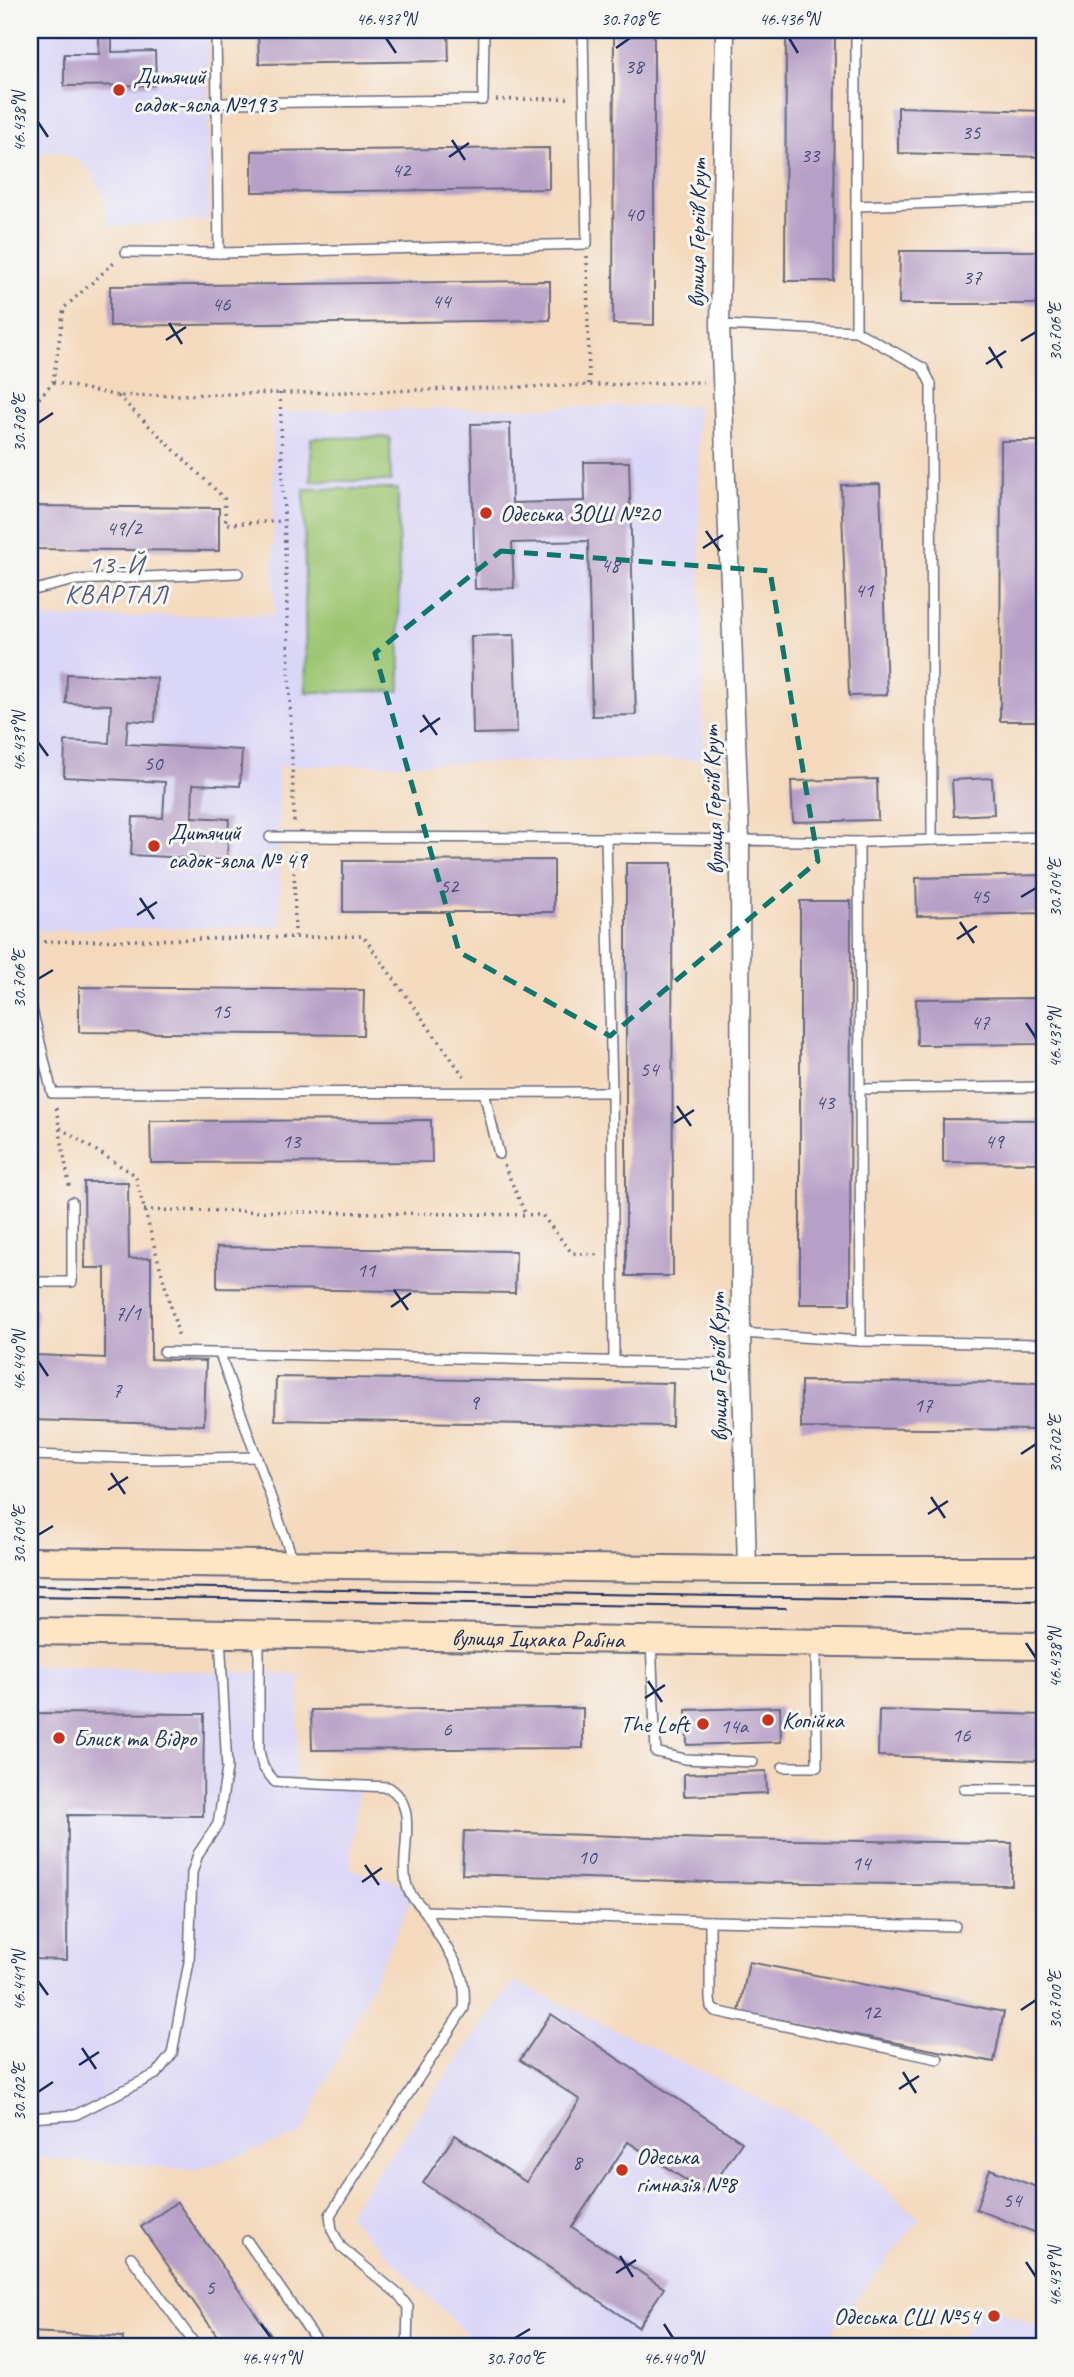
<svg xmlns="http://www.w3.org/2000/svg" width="1074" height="2377" font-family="Caveat,sans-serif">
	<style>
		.built { fill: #dad6f7 }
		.green { fill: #9dc672; stroke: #5c7a68; stroke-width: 2 }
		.building { fill: #b7a0c7 }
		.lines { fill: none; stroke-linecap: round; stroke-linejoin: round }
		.service-casing { stroke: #676a7f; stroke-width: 12 }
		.minor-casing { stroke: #676a7f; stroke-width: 21 }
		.secondary-casing { stroke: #676a7f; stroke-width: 30 }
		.path { stroke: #676a7f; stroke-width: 3.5; stroke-dasharray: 2 5; stroke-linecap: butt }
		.service { stroke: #fff; stroke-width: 9 }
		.minor { stroke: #fff; stroke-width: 18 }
		.secondary { stroke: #fde5c5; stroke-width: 26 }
		.tram { stroke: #1b2f5e; stroke-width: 2 }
		.marked { fill: none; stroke: #0f766e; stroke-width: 5; stroke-dasharray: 14 9; stroke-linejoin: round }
		.ticks { fill: none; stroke: #1b2f5e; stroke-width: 2.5 }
		.poi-dot { fill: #c8321e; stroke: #f6f6f2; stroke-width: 2.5 }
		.labels { text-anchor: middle; stroke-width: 6; stroke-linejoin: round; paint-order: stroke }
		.number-label { font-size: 21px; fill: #424b78 }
		.poi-label { font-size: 24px; fill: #1b2f5e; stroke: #f6f6f2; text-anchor: start }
		.street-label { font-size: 24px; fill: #1b2f5e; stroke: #f6f6f2 }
		.neighbourhood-label { font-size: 26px; letter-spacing: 2px; fill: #525783; stroke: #f6f6f2 }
		.neatline { fill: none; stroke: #1b2f5e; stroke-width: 2.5 }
		.ticks-label { font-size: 18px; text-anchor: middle; fill: #1b2f5e }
	</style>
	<rect width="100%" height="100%" fill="#f6f6f2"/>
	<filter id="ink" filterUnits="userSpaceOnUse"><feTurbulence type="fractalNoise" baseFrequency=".0143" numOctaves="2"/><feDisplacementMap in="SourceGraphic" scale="14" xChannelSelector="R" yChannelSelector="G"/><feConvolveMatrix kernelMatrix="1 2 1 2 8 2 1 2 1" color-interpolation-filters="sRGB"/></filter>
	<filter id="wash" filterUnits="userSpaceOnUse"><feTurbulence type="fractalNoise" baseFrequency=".00686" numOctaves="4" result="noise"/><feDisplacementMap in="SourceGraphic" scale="28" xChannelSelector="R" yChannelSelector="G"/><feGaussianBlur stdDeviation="1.57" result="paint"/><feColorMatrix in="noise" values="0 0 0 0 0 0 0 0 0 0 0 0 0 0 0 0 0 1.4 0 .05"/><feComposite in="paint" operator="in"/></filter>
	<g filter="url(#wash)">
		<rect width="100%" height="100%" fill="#f4d9bc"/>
		<g class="built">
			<path d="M30 30H208L209 220 107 227V210L102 192 94 176 82 164 70 156 60 152 30 151Z"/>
			<path d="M697 405 704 759 278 766 281 926 30 931V619L274 614 272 412Z"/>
			<path d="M30 1665 300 1675 295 1782 359 1784 350 1869 417 1888 302 2134 196 2170 30 2157Z"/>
			<path d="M514 1981 813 2125 920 2219 819 2347H479L347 2215Z"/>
			<path d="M1044 2072V2154L1030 2148Z"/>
			<path d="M983 2304 1044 2329V2347H955Z"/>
		</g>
		<g class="green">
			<path d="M390 437 391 481H311V438Z"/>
			<path d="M304 489H398L400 691 306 692Z"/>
		</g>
		<g id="blocks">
			<g class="building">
				<path d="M99 30H112V52L155 51 156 85 64 86V54H99Z"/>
				<path d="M258 30H448L449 61 259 64Z"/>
				<path d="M614 30H654V325L613 324Z"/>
				<path d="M786 30H835L834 281H785Z"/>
				<path d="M898 107 1044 111V157L898 153Z"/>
				<path d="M549 148V189L252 192V151Z"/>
				<path d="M900 251H1044V304H899Z"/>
				<path d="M550 281V320L110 326V286Z"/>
				<path d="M510 423 512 503 585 501 584 462H629L636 715 592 716 588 541 512 543 514 588 475 589 471 424Z"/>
				<path d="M1001 441H1044L1042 721H1000Z"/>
				<path d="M880 484 887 695 849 696 841 485Z"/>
				<path d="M30 506 219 508V551L30 549Z"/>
				<path d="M514 635 517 733 473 734 471 636Z"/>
				<path d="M67 674 157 678 155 722 128 720 126 744 242 750 240 786 193 784 192 817 229 819 227 860 131 855 133 817 163 818 165 782 64 777 65 741 109 743 111 705 66 703Z"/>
				<path d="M992 778 994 814 954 816 952 780Z"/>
				<path d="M877 779 878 820 793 822 791 781Z"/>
				<path d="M554 860V912H343V861Z"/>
				<path d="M626 863H672L673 1276H626Z"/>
				<path d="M1044 875V913L917 916 916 878Z"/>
				<path d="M800 901H851L850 1304H800Z"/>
				<path d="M79 987 364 990 363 1035 79 1032Z"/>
				<path d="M1044 998V1044L917 1045 916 999Z"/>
				<path d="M943 1119 1044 1120V1163L943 1162Z"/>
				<path d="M431 1120 432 1162 151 1163 150 1121Z"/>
				<path d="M84 1182H128L129 1259 151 1258V1359L206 1361 204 1425 30 1420V1308L37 1309 36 1355 105 1358V1268H85Z"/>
				<path d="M217 1247 516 1251 515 1293 217 1288Z"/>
				<path d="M276 1377 673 1383 672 1426 275 1420Z"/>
				<path d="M801 1381 1044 1383V1430L801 1428Z"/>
				<path d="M780 1707 781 1742 687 1745 686 1710Z"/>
				<path d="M583 1708V1748L312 1750 311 1710Z"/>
				<path d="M879 1710 1044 1715V1761L878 1756Z"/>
				<path d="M30 1713 204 1714 203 1816 68 1815 67 1960 30 1959Z"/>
				<path d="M766 1771 767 1793 684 1796V1774Z"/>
				<path d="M464 1831 711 1839 1012 1843V1885L710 1882 462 1874Z"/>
				<path d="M749 1962 1004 2012 994 2062 739 2012Z"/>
				<path d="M551 2014 742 2142 707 2194 628 2142 572 2227 664 2288 638 2327 423 2183 455 2135 526 2182 580 2100 520 2060Z"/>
				<path d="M990 2169 1044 2190V2236L976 2209Z"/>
				<path d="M30 2189H33L32 2219H30Z"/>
				<path d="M177 2202 279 2347H225L141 2227Z"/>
				<path d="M30 2332 123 2337 122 2347H30Z"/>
			</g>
		</g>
	</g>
	<g filter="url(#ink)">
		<use href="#blocks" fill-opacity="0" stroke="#676a7f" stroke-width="2"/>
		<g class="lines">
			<g class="service-casing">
				<g id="service">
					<path d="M216 30 219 253"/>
					<path d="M856 30V331"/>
					<path d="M976 30H988"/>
					<path d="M217 103 483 100 484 30"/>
					<path d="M856 206 1044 199"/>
					<path d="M126 252 219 253 587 244 583 30"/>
					<path d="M720 325 856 331 923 368 931 384 932 840"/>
					<path d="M30 591 75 580 238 573"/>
					<path d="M270 837 606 838 859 842 861 1341"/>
					<path d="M606 838 612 1092 614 1361"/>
					<path d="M859 842 1044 837"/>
					<path d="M30 1001 52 1093 612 1092"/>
					<path d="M860 1089 1044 1087"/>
					<path d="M484 1092 499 1154"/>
					<path d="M30 1282H72V1202"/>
					<path d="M741 1333 861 1341 1044 1344"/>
					<path d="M164 1352 741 1364"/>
					<path d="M220 1354 293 1560"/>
					<path d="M30 1455 154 1459 257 1457"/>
					<path d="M259 1636V1751L263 1767 275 1782 388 1787C423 1807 396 1859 408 1889 411 1898 419 1903 424 1910 430 1917 433 1926 438 1934 455 1961 467 1975 464 2008L330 2215 332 2230 341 2247 399 2295 408 2307 407 2347"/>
					<path d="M651 1642 656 1752 685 1759 753 1762"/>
					<path d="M783 1767H817L816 1645"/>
					<path d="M964 1789H1044"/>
					<path d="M425 1911 710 1921 955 1926"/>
					<path d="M710 1921V1999L711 2007 715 2011 938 2059"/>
					<path d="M30 2118 75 2115 156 2074 172 2054 189 1962 192 1873 198 1854 218 1824 227 1769 220 1635"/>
					<path d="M247 2241 321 2347"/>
					<path d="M131 2257 197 2347"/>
				</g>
			</g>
			<g class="minor-casing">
				<path id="minor" d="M725 30 720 325 740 842 741 1333 747 1570"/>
			</g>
			<g class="secondary-casing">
				<g id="secondary">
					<path d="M30 1561 747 1570H1044"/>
					<path id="s1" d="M30 1631 1044 1646"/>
				</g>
			</g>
			<g class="path">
				<path d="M496 100 572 98"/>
				<path d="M587 256 589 385"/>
				<path d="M53 382 118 396 348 392 703 382"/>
				<path d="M280 393 294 822"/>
				<path d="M118 396 224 498 226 524 284 521"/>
				<path d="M30 409 53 382 64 308 117 260"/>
				<path d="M294 851 295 936"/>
				<path d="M30 942 363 936 466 1079"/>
				<path d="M56 1108 70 1190"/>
				<path d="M60 1128 135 1175 179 1337"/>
				<path d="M504 1165 526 1215"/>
				<path d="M144 1210 542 1215 572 1253 599 1255"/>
			</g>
			<use href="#service" class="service"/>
			<use href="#minor" class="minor"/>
			<use href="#secondary" class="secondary"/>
			<g class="tram">
				<path d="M30 1585 1044 1601"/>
				<path d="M30 1596 786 1608"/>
			</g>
		</g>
	</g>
	<path class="marked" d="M501 551 770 571 818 861 610 1036 459 952 375 653Z"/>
	<path class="ticks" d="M386 38 396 53M789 38 798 53M616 48 630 38M38 122 48 137M452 140 465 160M449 157 469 143M169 323 182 344M166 340 186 327M1021 341 1036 332M989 347 1002 368M986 364 1006 351M38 423 53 413M706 531 720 551M703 548 723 535M423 715 437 735M420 732 440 718M38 742 48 756M1021 897 1036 888M140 898 154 919M137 915 157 902M960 922 974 943M957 939 977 926M38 979 53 970M1026 1023 1036 1038M677 1106 691 1126M674 1123 694 1110M394 1290 408 1310M391 1307 411 1293M38 1361 48 1376M1021 1454 1036 1444M111 1473 125 1494M108 1490 128 1477M931 1497 945 1518M928 1514 948 1501M38 1535 53 1526M1026 1643 1036 1658M648 1681 662 1702M645 1698 665 1685M365 1865 379 1885M362 1882 382 1868M38 1981 48 1995M1021 2010 1036 2000M82 2048 96 2069M79 2065 99 2052M903 2072 916 2093M899 2089 919 2076M38 2092 53 2082M620 2256 633 2277M1026 2262 1036 2277M616 2273 636 2260M261 2324 271 2338M664 2324 673 2338M515 2338 530 2329"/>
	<g class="poi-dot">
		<circle cx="119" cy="90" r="7"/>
		<circle cx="486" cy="513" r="7"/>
		<circle cx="154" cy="846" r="7"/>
		<circle cx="768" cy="1720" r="7"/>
		<circle cx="703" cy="1724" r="7"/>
		<circle cx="59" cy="1738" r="7"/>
		<circle cx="622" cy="2170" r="7"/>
		<circle cx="994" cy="2316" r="7"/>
	</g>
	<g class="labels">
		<g class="number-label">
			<text x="634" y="73">38</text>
			<text x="971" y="139">35</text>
			<text x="810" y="162">33</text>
			<text x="401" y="177">42</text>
			<text x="634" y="221">40</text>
			<text x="972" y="284">37</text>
			<text x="441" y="308">44</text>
			<text x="221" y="311">46</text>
			<text x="124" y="535">49/2</text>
			<text x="610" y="572">48</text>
			<text x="864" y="597">41</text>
			<text x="153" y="770">50</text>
			<text x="449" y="893">52</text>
			<text x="980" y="903">45</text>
			<text x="221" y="1018">15</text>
			<text x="980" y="1029">47</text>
			<text x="649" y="1076">54</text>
			<text x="825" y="1109">43</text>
			<text x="291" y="1148">13</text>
			<text x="994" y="1148">49</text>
			<text x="366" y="1277">11</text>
			<text x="128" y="1320">7/1</text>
			<text x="117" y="1397">7</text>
			<text x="474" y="1409">9</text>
			<text x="923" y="1412">17</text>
			<text x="734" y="1733">14а</text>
			<text x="447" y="1736">6</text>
			<text x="961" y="1742">16</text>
			<text x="587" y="1864">10</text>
			<text x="861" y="1870">14</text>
			<text x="871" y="2019">12</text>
			<text x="577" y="2169">8</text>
			<text x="1012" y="2207">54</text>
			<text x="210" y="2294">5</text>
		</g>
		<g class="poi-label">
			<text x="133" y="84">Дитячий<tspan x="133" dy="28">садок-ясла №193</tspan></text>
			<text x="500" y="521">Одеська ЗОШ №20</text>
			<text x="168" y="840">Дитячий<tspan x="168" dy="28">садок-ясла № 49</tspan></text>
			<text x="782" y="1728">Копійка</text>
			<text x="689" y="1732" text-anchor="end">The Loft</text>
			<text x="73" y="1746">Блиск та Відро</text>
			<text x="636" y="2164">Одеська<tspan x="636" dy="28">гімназія №8</tspan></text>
			<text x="980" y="2324" text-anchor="end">Одеська СШ №54</text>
		</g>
		<g class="street-label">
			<text transform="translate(697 233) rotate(-89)" y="8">вулиця Героїв Крут</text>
			<text transform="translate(713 800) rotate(-92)" y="8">вулиця Героїв Крут</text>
			<text transform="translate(718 1367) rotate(-91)" y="8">вулиця Героїв Крут</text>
			<text dy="8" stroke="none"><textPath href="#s1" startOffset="508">вулиця Іцхака Рабіна</textPath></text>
		</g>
		<g class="neighbourhood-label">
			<text x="117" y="573">13-Й<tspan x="117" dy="30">КВАРТАЛ</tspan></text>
		</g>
	</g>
	<rect width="1074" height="2377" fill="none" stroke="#f6f6f2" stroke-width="77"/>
	<rect x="38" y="38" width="998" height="2300" class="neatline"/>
	<g class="ticks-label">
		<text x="386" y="25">46.437°N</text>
		<text x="630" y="25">30.708°E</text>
		<text x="789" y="25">46.436°N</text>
		<text transform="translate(19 122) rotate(-90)" y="6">46.438°N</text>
		<text transform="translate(1055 332) rotate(-90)" y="6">30.706°E</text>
		<text transform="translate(19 423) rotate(-90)" y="6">30.708°E</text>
		<text transform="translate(19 742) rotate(-90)" y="6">46.439°N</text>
		<text transform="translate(1055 888) rotate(-90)" y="6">30.704°E</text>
		<text transform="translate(19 979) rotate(-90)" y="6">30.706°E</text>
		<text transform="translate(1055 1038) rotate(-90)" y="6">46.437°N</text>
		<text transform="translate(19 1361) rotate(-90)" y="6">46.440°N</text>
		<text transform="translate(1055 1444) rotate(-90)" y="6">30.702°E</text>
		<text transform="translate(19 1535) rotate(-90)" y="6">30.704°E</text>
		<text transform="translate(1055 1658) rotate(-90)" y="6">46.438°N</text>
		<text transform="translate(19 1981) rotate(-90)" y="6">46.441°N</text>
		<text transform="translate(1055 2000) rotate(-90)" y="6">30.700°E</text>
		<text transform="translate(19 2092) rotate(-90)" y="6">30.702°E</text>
		<text transform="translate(1055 2277) rotate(-90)" y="6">46.439°N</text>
		<text x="271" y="2364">46.441°N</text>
		<text x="515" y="2364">30.700°E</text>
		<text x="673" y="2364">46.440°N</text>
	</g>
</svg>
